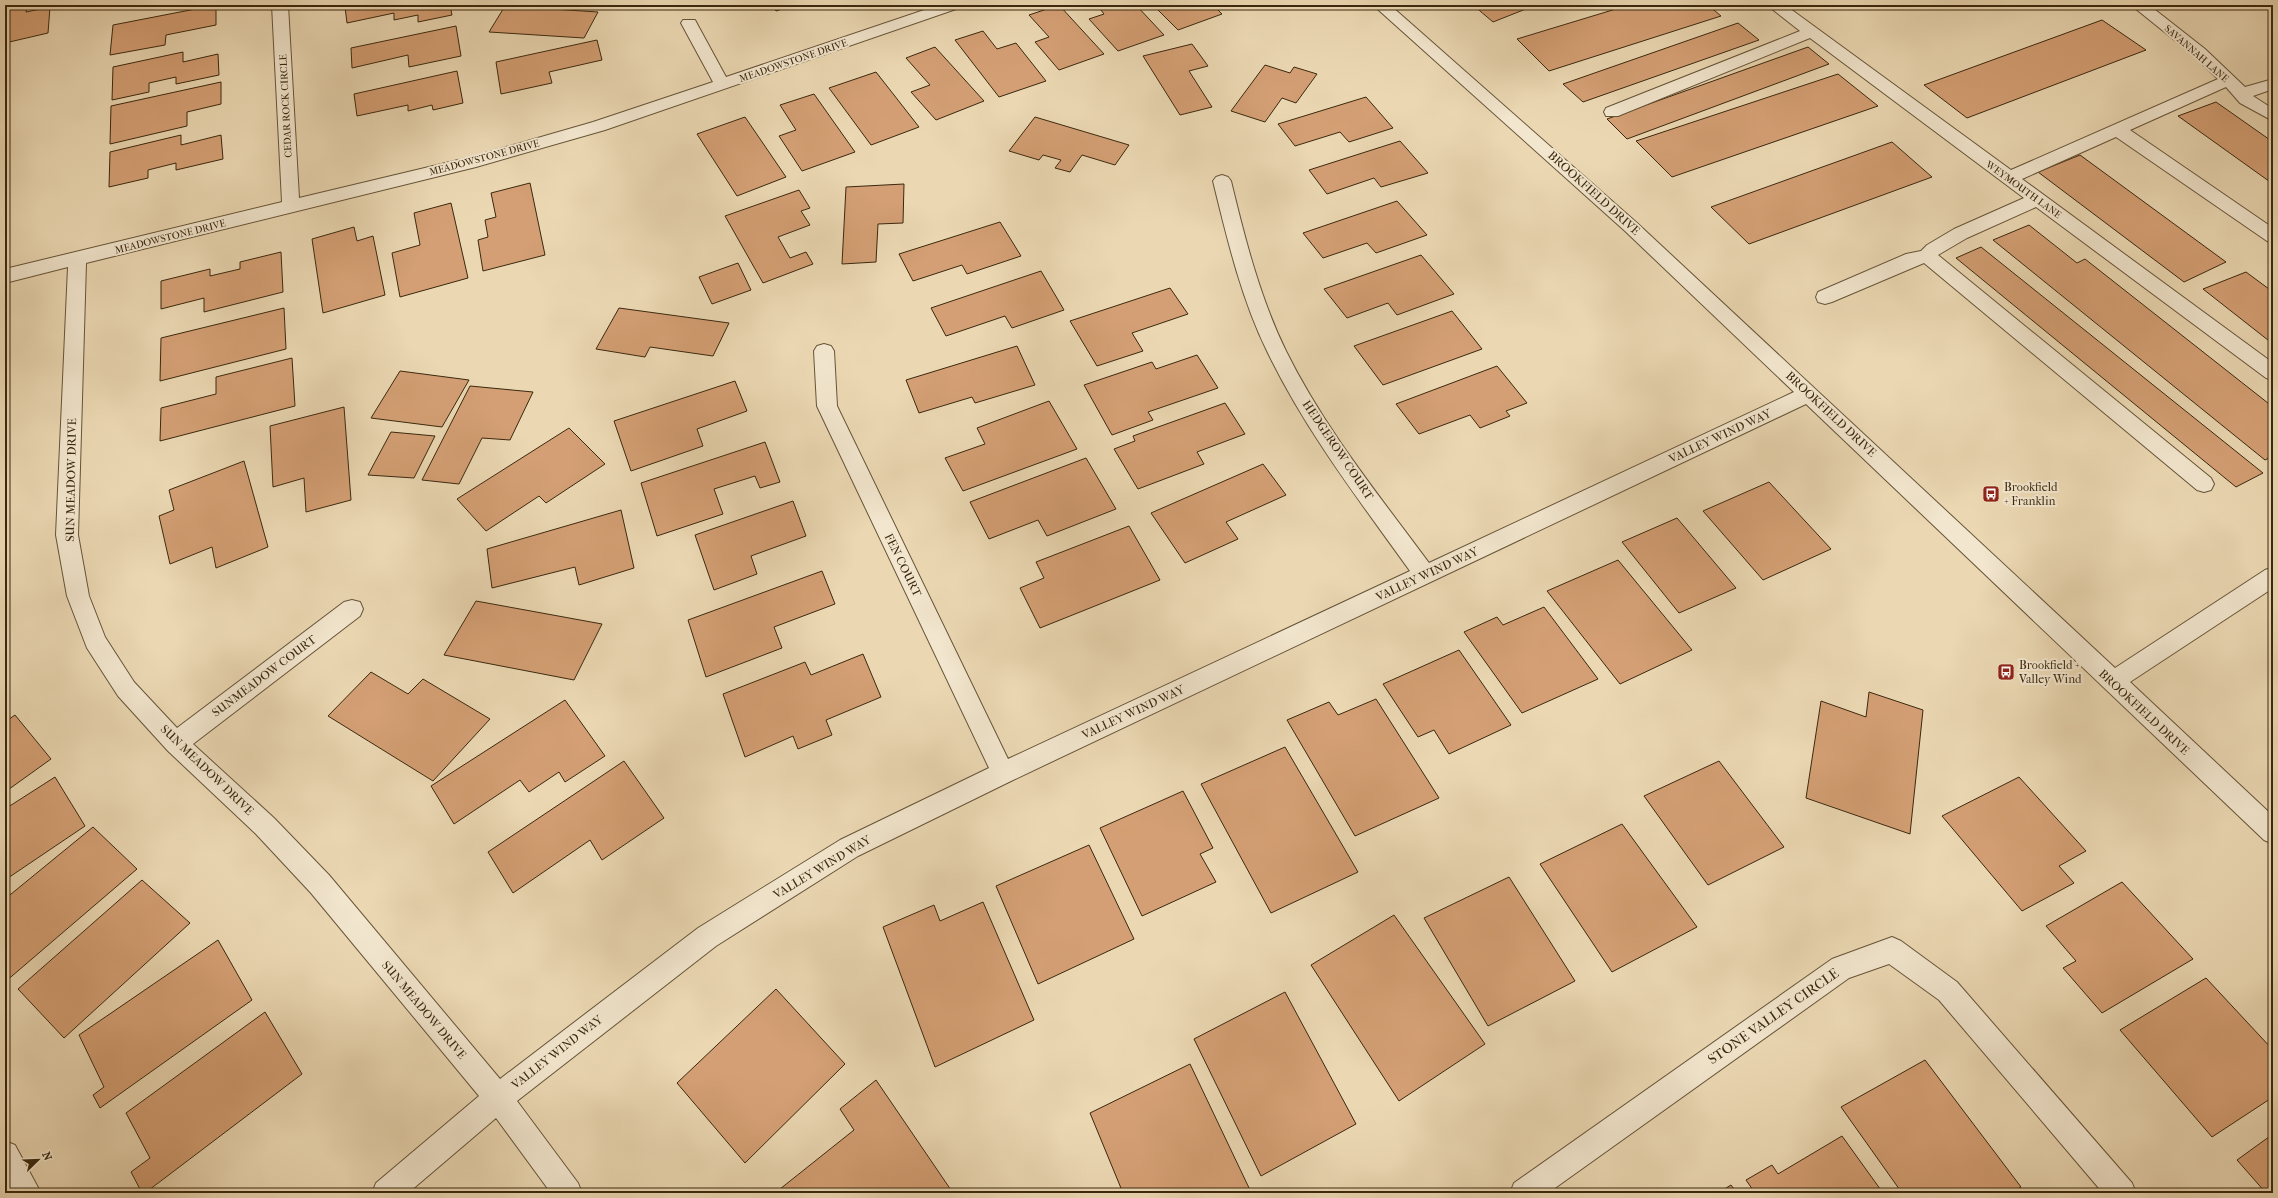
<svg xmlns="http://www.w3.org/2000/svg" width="2278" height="1198" font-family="'IM FELL French Canon',serif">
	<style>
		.building { fill: #d49f74; stroke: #3a280e }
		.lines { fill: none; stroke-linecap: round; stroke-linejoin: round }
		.minor-casing { stroke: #665437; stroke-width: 2 }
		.minor { fill: #f2e6ce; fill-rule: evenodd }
		.labels { text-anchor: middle; stroke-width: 4; stroke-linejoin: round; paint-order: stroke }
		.far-street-label { font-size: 10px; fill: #3a280e; stroke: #f2e6ce }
		.street-label { font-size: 12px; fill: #3a280e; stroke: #f2e6ce }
		.poi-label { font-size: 12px; fill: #3a280e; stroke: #f2e6ce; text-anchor: start }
		.near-street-label { font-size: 14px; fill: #3a280e; stroke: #f2e6ce }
	</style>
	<rect width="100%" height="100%" fill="#ebd8b3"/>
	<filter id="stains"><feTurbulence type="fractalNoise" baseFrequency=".005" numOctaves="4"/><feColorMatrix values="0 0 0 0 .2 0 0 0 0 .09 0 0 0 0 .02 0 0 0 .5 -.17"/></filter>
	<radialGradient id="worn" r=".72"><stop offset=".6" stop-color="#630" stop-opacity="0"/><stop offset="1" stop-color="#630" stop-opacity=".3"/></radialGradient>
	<g class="building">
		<path d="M216 5V25L166 35 165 45 110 55 113 25Z"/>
		<path d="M355 5H450L452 15 418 22V15L394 20V13L347 23 345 7Z"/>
		<path d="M771 5H795L776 11Z"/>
		<path d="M1059 5 1104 54 1059 70 1035 42 1049 37 1029 15Z"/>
		<path d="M1097 5H1136L1164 35 1118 51 1089 19 1104 14Z"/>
		<path d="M1163 5H1213L1222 14 1178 30 1156 8Z"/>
		<path d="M1473 5H1536L1493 22Z"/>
		<path d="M1629 5H1708L1721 16 1549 71 1517 39Z"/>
		<path d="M27 6 26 12 50 7 48 33 5 43V10Z"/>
		<path d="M505 6 598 12 584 38 489 32Z"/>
		<path d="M2102 20 2146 50 1967 118 1924 85Z"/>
		<path d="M1738 23 1759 40 1583 102 1563 84Z"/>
		<path d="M456 26 461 56 409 67 408 55 352 68 351 48Z"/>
		<path d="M983 31 997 49 1016 43 1046 81 999 97 955 40Z"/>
		<path d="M597 40 602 60 549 72 552 83 501 94 496 62Z"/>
		<path d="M1192 44 1208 66 1189 71 1212 107 1180 115 1143 56Z"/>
		<path d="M935 47 984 101 936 120 911 92 930 85 906 58Z"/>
		<path d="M1808 47 1829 64 1627 139 1607 119Z"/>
		<path d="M183 52V62L218 54 219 75 176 84V77L149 83V92L112 100 113 67Z"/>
		<path d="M1265 65 1290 73 1294 67 1317 74 1296 103 1282 98 1265 122 1231 111Z"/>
		<path d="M457 71 463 103 433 110 432 105 408 111V105L357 116 354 94Z"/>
		<path d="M876 72 919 127 871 145 829 88Z"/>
		<path d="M1838 74 1878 106 1672 177 1636 141Z"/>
		<path d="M221 82V104L187 112V126L110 144 111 106Z"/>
		<path d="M814 94 855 152 802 171 779 136 796 130 780 105Z"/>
		<path d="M1366 97 1393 128 1349 142 1340 132 1295 146 1278 124Z"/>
		<path d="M2216 102 2273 142V184L2178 116Z"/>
		<path d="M745 117 786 177 737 196 697 134Z"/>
		<path d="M1035 117 1129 145 1115 165 1082 155 1070 172 1055 168 1061 160 1043 155 1039 160 1009 151Z"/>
		<path d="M181 135V145L221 135 223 159 176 170V163L148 170V178L109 187 110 152Z"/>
		<path d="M1400 141 1428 173 1381 187 1374 178 1327 194 1309 170Z"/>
		<path d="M1892 142 1932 177 1749 244 1711 207Z"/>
		<path d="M2080 155 2226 262 2184 282 2038 172Z"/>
		<path d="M530 183 545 255 483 271 478 240 488 237 485 220 496 217 491 193Z"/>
		<path d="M904 184 903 223 878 224 876 262 842 264 846 187Z"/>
		<path d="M799 190 810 208 801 211 810 225 778 237 790 258 806 252 813 264 763 283 725 216Z"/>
		<path d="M1397 201 1427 235 1376 253 1367 243 1323 258 1303 233Z"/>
		<path d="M451 203 468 278 400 297 392 253 420 245 414 213Z"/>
		<path d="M1000 222 1021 256 967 274 962 265 913 281 899 254Z"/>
		<path d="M2029 225 2077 263 2085 259 2273 407V456L2265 460 1993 240Z"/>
		<path d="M354 227 357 241 373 236 385 295 323 313 312 239Z"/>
		<path d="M1981 247 2263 473 2236 487 1956 258Z"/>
		<path d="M281 252 283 292 204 312V298L161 309V281L210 269V276L240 269V262Z"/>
		<path d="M1421 255 1454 294 1397 315 1388 303 1347 318 1324 289Z"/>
		<path d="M738 263 751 290 712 304 699 277Z"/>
		<path d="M1041 271 1064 310 1012 328 1005 316 946 336 931 308Z"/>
		<path d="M2246 272 2273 292V344L2203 289Z"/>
		<path d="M1170 288 1188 314 1132 333 1143 351 1097 366 1070 321Z"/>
		<path d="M284 308 286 349 160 381 161 338Z"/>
		<path d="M619 308 729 323 713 356 650 347 645 357 596 349Z"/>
		<path d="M1452 311 1482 349 1383 385 1354 346Z"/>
		<path d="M1017 346 1035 385 975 403 972 397 919 413 906 380Z"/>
		<path d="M1197 355 1218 388 1148 412 1153 420 1112 435 1084 385 1152 362 1156 369Z"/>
		<path d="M292 358 295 406 160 441 161 408 216 394V377Z"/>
		<path d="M1497 366 1527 403 1506 411 1510 416 1480 428 1470 415 1419 434 1396 404Z"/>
		<path d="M400 371 469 380 442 427 371 418Z"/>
		<path d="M735 381 747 411 697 429 703 446 631 471 614 421Z"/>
		<path d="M470 386 533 392 510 440 482 438 459 484 422 480Z"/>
		<path d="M1049 401 1077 449 963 491 945 458 985 444 977 428Z"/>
		<path d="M1225 403 1245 434 1197 452 1204 464 1138 489 1114 449 1135 441 1133 436Z"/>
		<path d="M344 407 351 500 306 512 304 478 273 487 270 426Z"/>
		<path d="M569 428 605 464 546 503 539 496 486 531 457 499Z"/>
		<path d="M391 432 435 436 414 478 368 475Z"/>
		<path d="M765 442 780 482 760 488 755 476 714 489 723 514 657 536 641 483Z"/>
		<path d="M1086 458 1116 509 1047 536 1038 520 989 539 970 502Z"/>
		<path d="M244 461 268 547 216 568 212 547 170 564 159 516 174 510 169 490Z"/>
		<path d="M1263 464 1286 495 1226 522 1238 539 1185 563 1151 513Z"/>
		<path d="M1769 482 1831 549 1763 580 1703 511Z"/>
		<path d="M793 501 806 536 751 556 757 574 714 590 695 535Z"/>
		<path d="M621 510 634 568 579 585 575 567 492 588 487 549Z"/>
		<path d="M1677 518 1736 588 1679 613 1622 542Z"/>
		<path d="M1129 526 1160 580 1040 628 1020 588 1044 578 1036 562Z"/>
		<path d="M1618 560 1692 650 1620 684 1547 591Z"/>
		<path d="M822 571 835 604 774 627 782 648 706 677 688 620Z"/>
		<path d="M476 601 602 624 574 680 444 655Z"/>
		<path d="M1544 607 1598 679 1522 713 1464 632 1497 617 1503 625Z"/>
		<path d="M1459 650 1511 725 1449 754 1434 730 1418 737 1383 684Z"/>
		<path d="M863 654 881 697 826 720 832 735 798 749 793 736 745 757 723 694 805 662 811 675Z"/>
		<path d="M371 672 408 694 423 679 490 719 433 781 328 716Z"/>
		<path d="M1869 692 1923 710 1910 834 1806 798 1821 701 1866 717Z"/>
		<path d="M1376 699 1439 798 1355 836 1287 720 1329 702 1338 715Z"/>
		<path d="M565 700 605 756 565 782 559 772 529 792 520 780 454 824 431 786Z"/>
		<path d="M15 715 51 759 5 792V722Z"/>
		<path d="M1285 747 1358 872 1271 913 1201 784Z"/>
		<path d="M624 761 664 818 602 860 590 840 513 893 488 852Z"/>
		<path d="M1719 761 1784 847 1708 885 1644 796Z"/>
		<path d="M55 777 85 826 5 880V809Z"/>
		<path d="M2019 777 2086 851 2059 866 2074 883 2022 911 1942 816Z"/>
		<path d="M1183 791 1213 848 1200 854 1216 882 1142 916 1100 828Z"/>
		<path d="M1622 824 1697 927 1612 972 1540 864Z"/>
		<path d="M93 827 137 869 5 982V899Z"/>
		<path d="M1089 845 1134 939 1038 984 996 886Z"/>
		<path d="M1509 877 1575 981 1488 1026 1424 918Z"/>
		<path d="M142 880 190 923 64 1038 18 989Z"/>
		<path d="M2122 882 2193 959 2102 1013 2063 968 2076 961 2046 926Z"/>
		<path d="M983 902 1034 1020 935 1067 883 927 934 905 940 921Z"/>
		<path d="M1394 915 1485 1044 1399 1101 1311 965Z"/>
		<path d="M218 940 252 1000 100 1108 93 1095 104 1087 79 1035Z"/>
		<path d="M2206 978 2273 1050V1097L2212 1137 2120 1030Z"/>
		<path d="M776 989 845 1064 745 1163 677 1083Z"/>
		<path d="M1285 992 1356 1124 1261 1176 1194 1039Z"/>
		<path d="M265 1012 302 1074 145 1193H142L131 1172 150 1158 126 1113Z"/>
		<path d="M1925 1060 2021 1187 2010 1193H1902L1841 1107Z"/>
		<path d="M1190 1064 1250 1190 1245 1193H1123L1090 1113Z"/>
		<path d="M876 1080 953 1193H775L854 1130 840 1109Z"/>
		<path d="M2273 1134V1193H2266L2237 1160Z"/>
		<path d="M1842 1136 1883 1193H1755L1746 1180 1772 1165 1778 1174Z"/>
		<path d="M1731 1185 1737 1193H1718Z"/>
	</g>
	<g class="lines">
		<g class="minor-casing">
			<g id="minor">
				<path d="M272 5H288L299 198 475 156 593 122 713 82 681 23 683 20H695L726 77 939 5H962L959 8 605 130 476 167 86 263 78 535 89 596 105 637 134 682 177 728 344 602 352 600 360 602 363 609 360 616 193 744 274 818 329 875 500 1079 698 928 840 840 989 768 817 406 814 351 817 346 824 344 831 346 834 351 837 406 1008 759 1410 571C1359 500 1305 430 1267 351 1241 298 1227 238 1213 181L1216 177 1222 175 1228 177 1231 181C1245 239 1260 298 1286 351 1324 428 1378 494 1429 563L1794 392 1625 231 1373 5H1390L1637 223 2115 668 2265 570 2273 567V588L2130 682 2273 816V844L2264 840 1806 404 1011 781 858 856 716 946 517 1101 578 1183 582 1193H551L496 1118 408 1193H372L376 1183 479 1096 311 893 256 834 168 751 118 696 87 648 67 596 56 535 68 267 5 283V269L282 202Z"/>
				<path d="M1767 5H1785L2011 170 2218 79 2193 55 2131 5H2149L2205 49 2245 87 2273 79V89L2253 96 2273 109V121L2240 103 2226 87 2130 130 2273 228V243L2267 241 2116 137 2022 179 2273 363V380L2266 378 2036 207 1967 238 1938 255 2211 478 2214 484 2211 490 2204 492 2197 490 1924 263 1832 302 1825 304 1818 302 1816 297 1818 292 1906 254 1921 251 1927 245 1954 229 2024 198 1810 38 1618 116H1606L1604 112 1606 108 1800 31Z"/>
				<path d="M1892 937 1901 941 1957 982 2132 1183 2136 1193H2103L1939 1000 1889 964 1849 978 1548 1193H1510L1514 1183 1832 959Z"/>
				<path d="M5 1141 15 1145 41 1193H11L5 1182Z"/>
			</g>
		</g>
		<use href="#minor" class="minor"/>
	</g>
	<defs>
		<g id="bus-square" transform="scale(0.9)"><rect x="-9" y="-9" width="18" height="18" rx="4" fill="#8f2418" stroke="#f2e6ce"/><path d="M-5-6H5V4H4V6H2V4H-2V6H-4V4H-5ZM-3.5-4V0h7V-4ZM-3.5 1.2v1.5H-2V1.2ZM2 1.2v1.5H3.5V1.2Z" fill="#fff"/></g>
	</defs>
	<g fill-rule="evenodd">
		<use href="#bus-square" x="1991" y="494"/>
		<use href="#bus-square" x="2006" y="672"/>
	</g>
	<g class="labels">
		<g class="far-street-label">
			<text transform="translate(2197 53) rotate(41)" y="4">SAVANNAH LANE</text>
			<text transform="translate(793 60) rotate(-19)" y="4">MEADOWSTONE DRIVE</text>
			<text transform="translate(285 106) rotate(-93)" y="4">CEDAR ROCK CIRCLE</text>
			<text transform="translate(484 157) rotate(-15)" y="4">MEADOWSTONE DRIVE</text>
			<text transform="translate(2024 189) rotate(36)" y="4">WEYMOUTH LANE</text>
			<text transform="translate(170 236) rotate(-14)" y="4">MEADOWSTONE DRIVE</text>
		</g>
		<g class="street-label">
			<text transform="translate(1594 193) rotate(42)" y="4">BROOKFIELD DRIVE</text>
			<text transform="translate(1831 414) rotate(43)" y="4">BROOKFIELD DRIVE</text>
			<text transform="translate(1720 436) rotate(-25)" y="4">VALLEY WIND WAY</text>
			<text transform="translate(1338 450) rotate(56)" y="4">HEDGEROW COURT</text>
			<text transform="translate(71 480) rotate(-89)" y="4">SUN MEADOW DRIVE</text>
			<text transform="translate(903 565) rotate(64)" y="4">FEN COURT</text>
			<text transform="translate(1427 574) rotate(-25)" y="4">VALLEY WIND WAY</text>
			<text transform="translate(264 676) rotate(-37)" y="4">SUNMEADOW COURT</text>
			<text transform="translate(1133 712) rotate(-25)" y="4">VALLEY WIND WAY</text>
			<text transform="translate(2144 712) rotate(43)" y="4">BROOKFIELD DRIVE</text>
			<text transform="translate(207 770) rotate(44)" y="4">SUN MEADOW DRIVE</text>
			<text transform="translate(822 867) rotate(-31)" y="4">VALLEY WIND WAY</text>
			<text transform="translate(424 1010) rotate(50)" y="4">SUN MEADOW DRIVE</text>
			<text transform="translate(557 1052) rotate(-38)" y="4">VALLEY WIND WAY</text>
		</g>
		<g class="poi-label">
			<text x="2004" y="491">Brookfield<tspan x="2004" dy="14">+ Franklin</tspan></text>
			<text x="2019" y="669">Brookfield +<tspan x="2019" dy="14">Valley Wind</tspan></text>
		</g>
		<g class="near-street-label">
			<text transform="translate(1773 1016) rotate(-35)" y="5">STONE VALLEY CIRCLE</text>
		</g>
	</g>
	<rect width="2278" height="1198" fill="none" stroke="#ebd8b3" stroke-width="20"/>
	<rect x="6" y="6" width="2266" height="1186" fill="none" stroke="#3a280e" stroke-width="2"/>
	<rect x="10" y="10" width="2258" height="1178" fill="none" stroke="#3a280e"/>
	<g transform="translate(38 1160) rotate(67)" stroke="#f2e6ce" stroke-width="3" paint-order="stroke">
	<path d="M0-3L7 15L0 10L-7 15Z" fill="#3a280e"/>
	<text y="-6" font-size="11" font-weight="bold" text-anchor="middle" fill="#3a280e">N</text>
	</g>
	<rect width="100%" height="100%" filter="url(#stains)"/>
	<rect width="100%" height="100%" fill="url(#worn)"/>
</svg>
